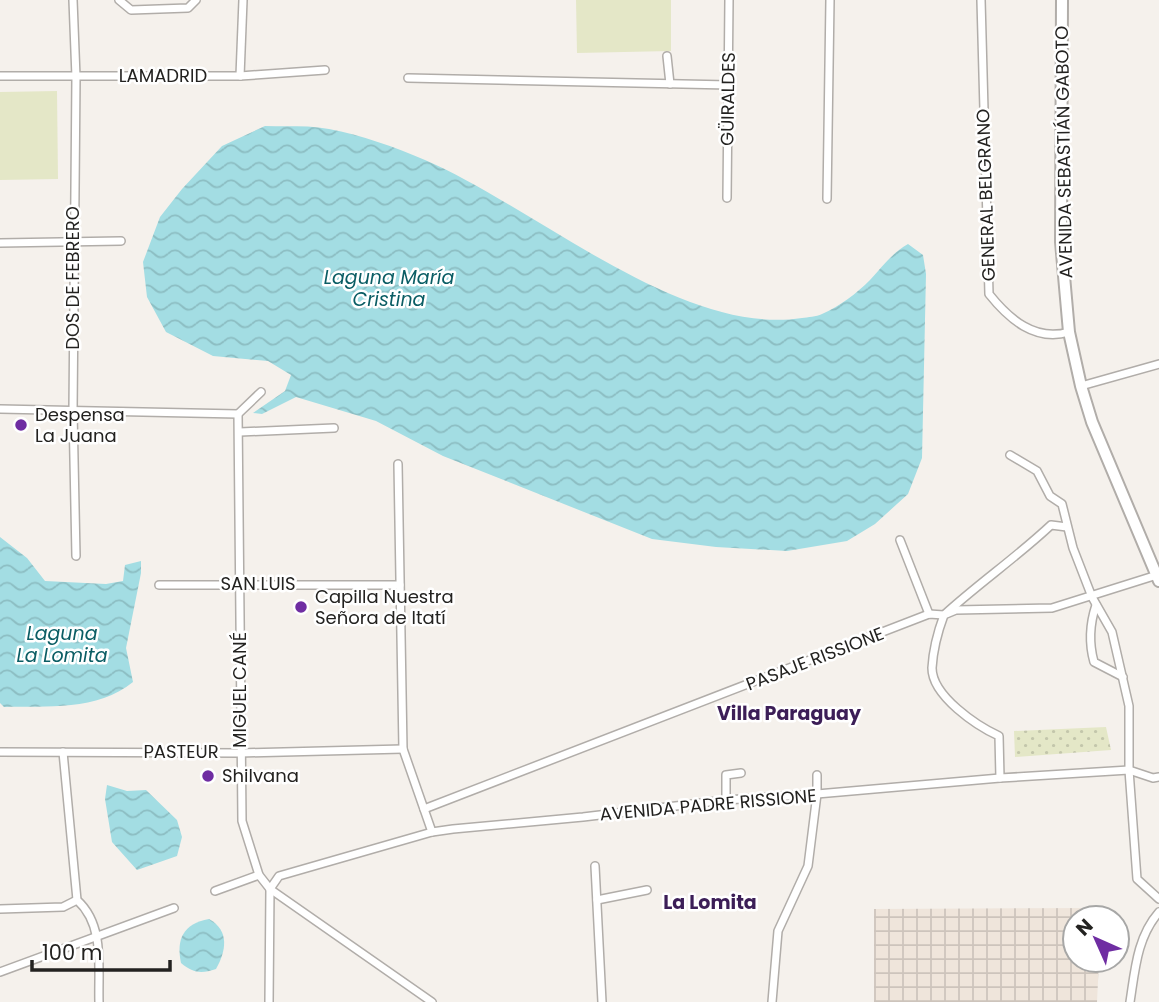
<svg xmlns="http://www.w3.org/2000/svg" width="1159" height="1002" font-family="Poppins,sans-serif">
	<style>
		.industrial { fill: url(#industrial-grid) }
		.park { fill: url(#park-dots) }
		.pitch { fill: #e4e7c7 }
		.water { fill: url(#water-waves) }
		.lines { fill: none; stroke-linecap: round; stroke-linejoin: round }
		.street-casing { stroke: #b1ada9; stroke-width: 10 }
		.secondary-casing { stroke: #b1ada9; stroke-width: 14 }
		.street { stroke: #fff; stroke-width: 7 }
		.secondary { stroke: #fff; stroke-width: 10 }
		.poi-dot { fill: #6f2da2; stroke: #fff; stroke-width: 2.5 }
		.labels { text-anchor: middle; stroke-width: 5; stroke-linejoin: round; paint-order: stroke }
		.street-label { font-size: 18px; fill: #232220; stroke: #fff }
		.poi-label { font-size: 18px; fill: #232220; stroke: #fff; text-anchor: start }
		.water-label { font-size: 19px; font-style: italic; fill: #0a5d64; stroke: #fff }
		.neighbourhood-label { font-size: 19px; font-weight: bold; fill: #3c1e57; stroke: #fff }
	</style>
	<defs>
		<pattern id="industrial-grid" width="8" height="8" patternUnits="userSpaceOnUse" patternTransform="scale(1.75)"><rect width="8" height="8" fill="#efe5db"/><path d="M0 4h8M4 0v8" fill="none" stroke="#cdc4bc"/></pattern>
		<pattern id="park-dots" width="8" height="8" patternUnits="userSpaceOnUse" patternTransform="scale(1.75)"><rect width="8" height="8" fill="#e4e7c7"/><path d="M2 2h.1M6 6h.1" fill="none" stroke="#c3c6ab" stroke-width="1.8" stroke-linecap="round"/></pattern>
		<pattern id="water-waves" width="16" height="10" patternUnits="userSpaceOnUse" patternTransform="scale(1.75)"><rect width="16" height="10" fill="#a3dde3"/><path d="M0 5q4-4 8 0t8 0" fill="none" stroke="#8cbdc2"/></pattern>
	</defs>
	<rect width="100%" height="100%" fill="#f5f1ec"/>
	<path class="industrial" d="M1101 908 1100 918H1075V960H1099L1097 1002H874V909Z"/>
	<path class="park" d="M1106 727 1111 750 1015 757 1014 731Z"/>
	<g class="pitch">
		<path d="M576 0H671V51L577 53Z"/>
		<path d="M57 91 58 179 0 180V92Z"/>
	</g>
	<g class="water">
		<path d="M265 126C286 127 308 125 329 129 361 135 395 147 425 160 533 206 681 337 802 318 808 317 816 317 822 314 839 307 857 293 870 280 883 266 891 254 908 244L923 255 926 274 922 458 908 494 875 524 847 541 787 551 716 547 652 539 443 456 376 421 296 397 262 414 253 413 285 391 291 375 268 361 213 356 166 332 147 297 143 262 160 217 182 189 222 146Z"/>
		<path d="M0 537 27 558 45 581 106 584 123 581 125 565 141 561V573L126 648 133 682C98 711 46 706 4 707L0 703Z"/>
		<path d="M107 785 127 791 146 790 177 820 182 837 177 856 137 870 112 842 105 799Z"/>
		<path d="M209 919C230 931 226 951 216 969 201 974 193 973 181 963 176 939 183 924 209 919Z"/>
	</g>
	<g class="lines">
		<g class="street-casing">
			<g id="street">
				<path d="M73 0 76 77 73 411 76 556"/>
				<path d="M119 0 131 10 188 8 196 0"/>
				<path d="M981 0 989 294C1009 319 1035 342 1069 332"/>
				<path d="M667 56 670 84"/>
				<path d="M0 76H240L325 70"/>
				<path d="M240 76 243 0"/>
				<path d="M408 78 729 85"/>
				<path d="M727 198 729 0"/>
				<path d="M827 199 830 0"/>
				<path d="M0 243 121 241"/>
				<path d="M1081 386 1159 364"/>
				<path d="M0 409 238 414 261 392"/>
				<path d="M238 414 242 821 259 875 270 889 269 1002"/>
				<path d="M240 432 334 428"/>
				<path d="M1010 455 1037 471 1050 496 1062 504 1073 548 1092 597 1112 632 1129 706V770L1137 879 1159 899"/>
				<path d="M398 464 403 749 432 832"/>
				<path d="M900 540 929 614"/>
				<path d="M159 585H400"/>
				<path d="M1096 605C1090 623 1089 644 1094 662L1123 677"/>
				<path d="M0 752 240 753 403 749"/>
				<path d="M63 752 77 900C105 925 98 967 99 1002"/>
				<path d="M1000 778 999 736C977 726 932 696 932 668 933 651 938 631 944 615L956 610 1052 608 1157 575"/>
				<path d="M726 800V775L741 773"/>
				<path d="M424 809 929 614 944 615C979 583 1017 557 1051 525L1067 527"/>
				<path d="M595 866 602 1002"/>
				<path d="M215 891 259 875"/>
				<path d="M597 900 647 890"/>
				<path d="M0 909 63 907 77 900"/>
				<path d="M0 972 174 908"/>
				<path d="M432 1002 270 889 279 876 432 832 453 829 583 817 726 800 817 794 1000 778 1129 770 1153 778 1159 777"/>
				<path d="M772 1002 778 931 808 866 817 794V775"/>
				<path d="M1130 1002C1135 970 1137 937 1159 912"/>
			</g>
		</g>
		<g class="secondary-casing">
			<path id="secondary" d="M1062 0 1061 242 1069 332 1081 386 1092 422 1159 581"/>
		</g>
		<use href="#street" class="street"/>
		<use href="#secondary" class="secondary"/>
	</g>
	<g class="poi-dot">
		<circle cx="21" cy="425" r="7"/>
		<circle cx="301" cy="607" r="7"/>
		<circle cx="208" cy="776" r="7"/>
	</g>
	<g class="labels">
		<g class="street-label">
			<text x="163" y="82">LAMADRID</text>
			<text transform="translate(728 99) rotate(-89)" y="6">GÜIRALDES</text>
			<text transform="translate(1064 152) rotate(-91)" y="6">AVENIDA SEBASTIÁN GABOTO</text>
			<text transform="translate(986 195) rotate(-92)" y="6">GENERAL BELGRANO</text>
			<text transform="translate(73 278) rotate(-90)" y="6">DOS DE FEBRERO</text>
			<text x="258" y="590">SAN LUIS</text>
			<text transform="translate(815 659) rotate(-21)" y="6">PASAJE RISSIONE</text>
			<text transform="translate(240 690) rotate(-90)" y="6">MIGUEL CANÉ</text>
			<text x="181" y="758">PASTEUR</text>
			<text transform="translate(708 805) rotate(-5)" y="6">AVENIDA PADRE RISSIONE</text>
		</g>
		<g class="poi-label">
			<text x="35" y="421">Despensa<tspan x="35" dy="21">La Juana</tspan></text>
			<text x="315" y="603">Capilla Nuestra<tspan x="315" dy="21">Señora de Itatí</tspan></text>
			<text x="222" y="782">Shilvana</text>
		</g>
		<g class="water-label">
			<text x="389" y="284">Laguna María<tspan x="389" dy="22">Cristina</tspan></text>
			<text x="62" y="640">Laguna<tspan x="62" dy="22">La Lomita</tspan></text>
		</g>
		<g class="neighbourhood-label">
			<text x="789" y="720">Villa Paraguay</text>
			<text x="710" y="909">La Lomita</text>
		</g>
	</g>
	<g transform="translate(1096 939) rotate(315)"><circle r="33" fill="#ffffff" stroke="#a7a7a6" stroke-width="2"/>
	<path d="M0-5L12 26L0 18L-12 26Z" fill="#6f2da2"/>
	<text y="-10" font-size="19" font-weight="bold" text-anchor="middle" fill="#232220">N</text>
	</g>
	<path d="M32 960v10h138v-10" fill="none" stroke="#232220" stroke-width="3.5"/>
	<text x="42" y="960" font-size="21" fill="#232220" stroke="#ffffff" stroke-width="5" paint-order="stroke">100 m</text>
</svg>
